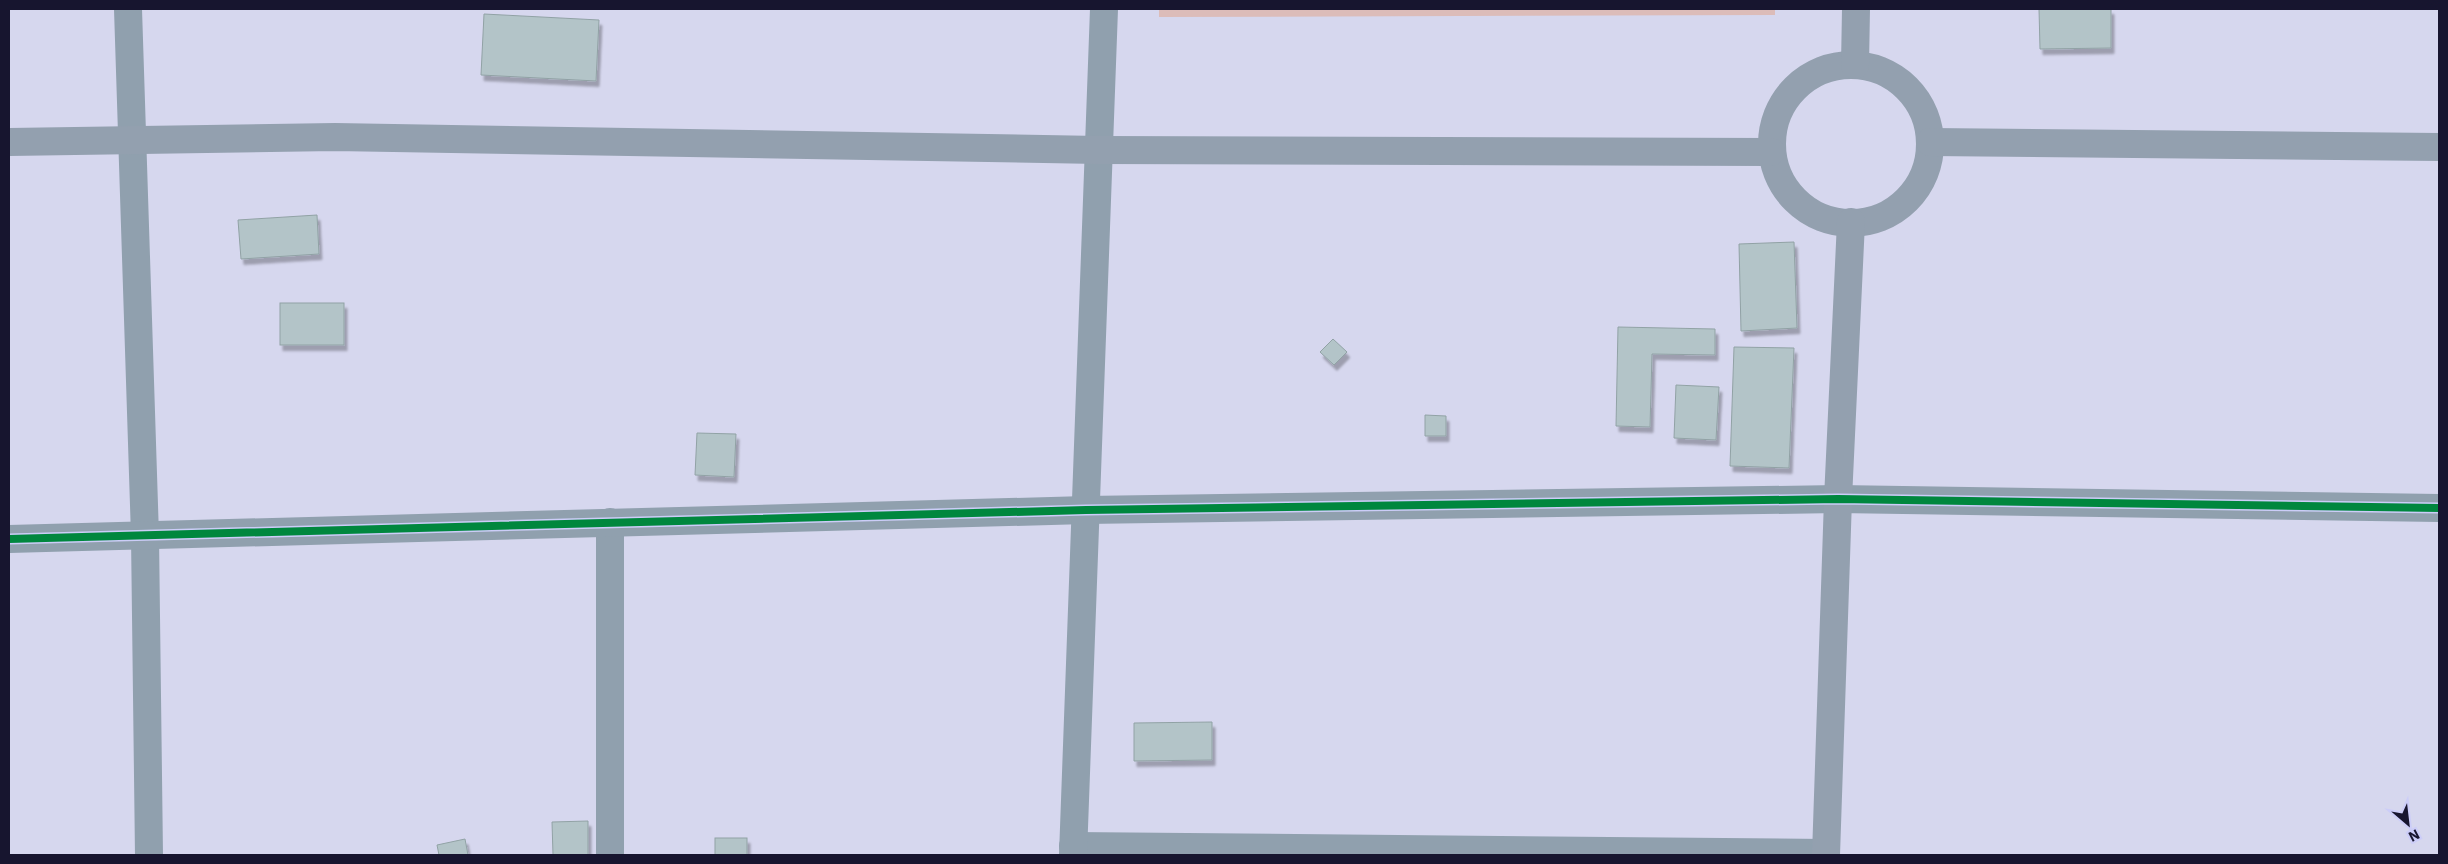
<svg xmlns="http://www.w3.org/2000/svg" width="2448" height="864" font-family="'IBM Plex Sans',sans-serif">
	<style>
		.green { fill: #dcbcb9 }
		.building { fill: #b3c4c8; stroke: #91a2a5; filter: url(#shadow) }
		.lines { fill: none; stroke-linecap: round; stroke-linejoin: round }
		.street { stroke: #90a0ae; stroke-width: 28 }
		.secondary { stroke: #93a0af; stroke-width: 28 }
		.cycleway-casing { stroke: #cccdf8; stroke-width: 11 }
		.cycleway { stroke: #00873e; stroke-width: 8 }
	</style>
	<defs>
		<filter id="shadow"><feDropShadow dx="3" dy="5.5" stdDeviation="1" flood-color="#0004"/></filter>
	</defs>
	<rect width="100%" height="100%" fill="#d6d7ee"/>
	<path class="green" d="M1159 9H1775V15L1159 17Z"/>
	<g class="building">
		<path d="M2039 9H2111V48L2040 49Z"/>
		<path d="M484 14 599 20 596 81 481 75Z"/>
		<path d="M317 215 319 254 241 259 238 220Z"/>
		<path d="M1794 242 1797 328 1741 331 1739 244Z"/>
		<rect x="280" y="303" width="64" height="42"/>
		<path d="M1618 327 1715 329V355L1652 354 1650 427 1616 426Z"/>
		<path d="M1333 339 1347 352 1334 365 1320 352Z"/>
		<path d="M1734 347 1794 348 1789 468 1730 466Z"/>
		<path d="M1676 385 1719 387 1716 440 1674 438Z"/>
		<path d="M1425 415 1446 416V436H1425Z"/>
		<path d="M697 433 736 434 734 477 695 475Z"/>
		<path d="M1212 722V760L1134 761V723Z"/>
		<path d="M588 821V855H553L552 822Z"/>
		<rect x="715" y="838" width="32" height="17"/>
		<path d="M465 839 468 855H439L437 845Z"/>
	</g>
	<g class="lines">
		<g class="street">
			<path d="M128 9 145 536 149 855"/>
			<path d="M610 522V855"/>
			<path d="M9 539 1086 510 1838 499 2439 508"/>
			<path d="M1073 846 1826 853"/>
			<path d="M1073 855 1104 9"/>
		</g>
		<g class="secondary">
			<circle cx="1851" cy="144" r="79"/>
			<path d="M1855 65 1856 9"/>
			<path d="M9 142 335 137 1099 150 1771 152"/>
			<path d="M1930 142 2439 147"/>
			<path d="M1826 855 1838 499 1851 222"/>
		</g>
		<g class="cycleway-casing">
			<path id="cycleway" d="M9 539 1086 510 1838 499 2439 508"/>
		</g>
		<use href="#cycleway" class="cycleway"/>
	</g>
	<rect width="2448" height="864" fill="none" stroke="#17152f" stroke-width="20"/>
	<g transform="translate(2408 824) rotate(152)" stroke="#cccdf8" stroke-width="4" paint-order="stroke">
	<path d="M0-4L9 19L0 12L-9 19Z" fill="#17152f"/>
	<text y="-8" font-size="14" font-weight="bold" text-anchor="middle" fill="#17152f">N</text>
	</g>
</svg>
